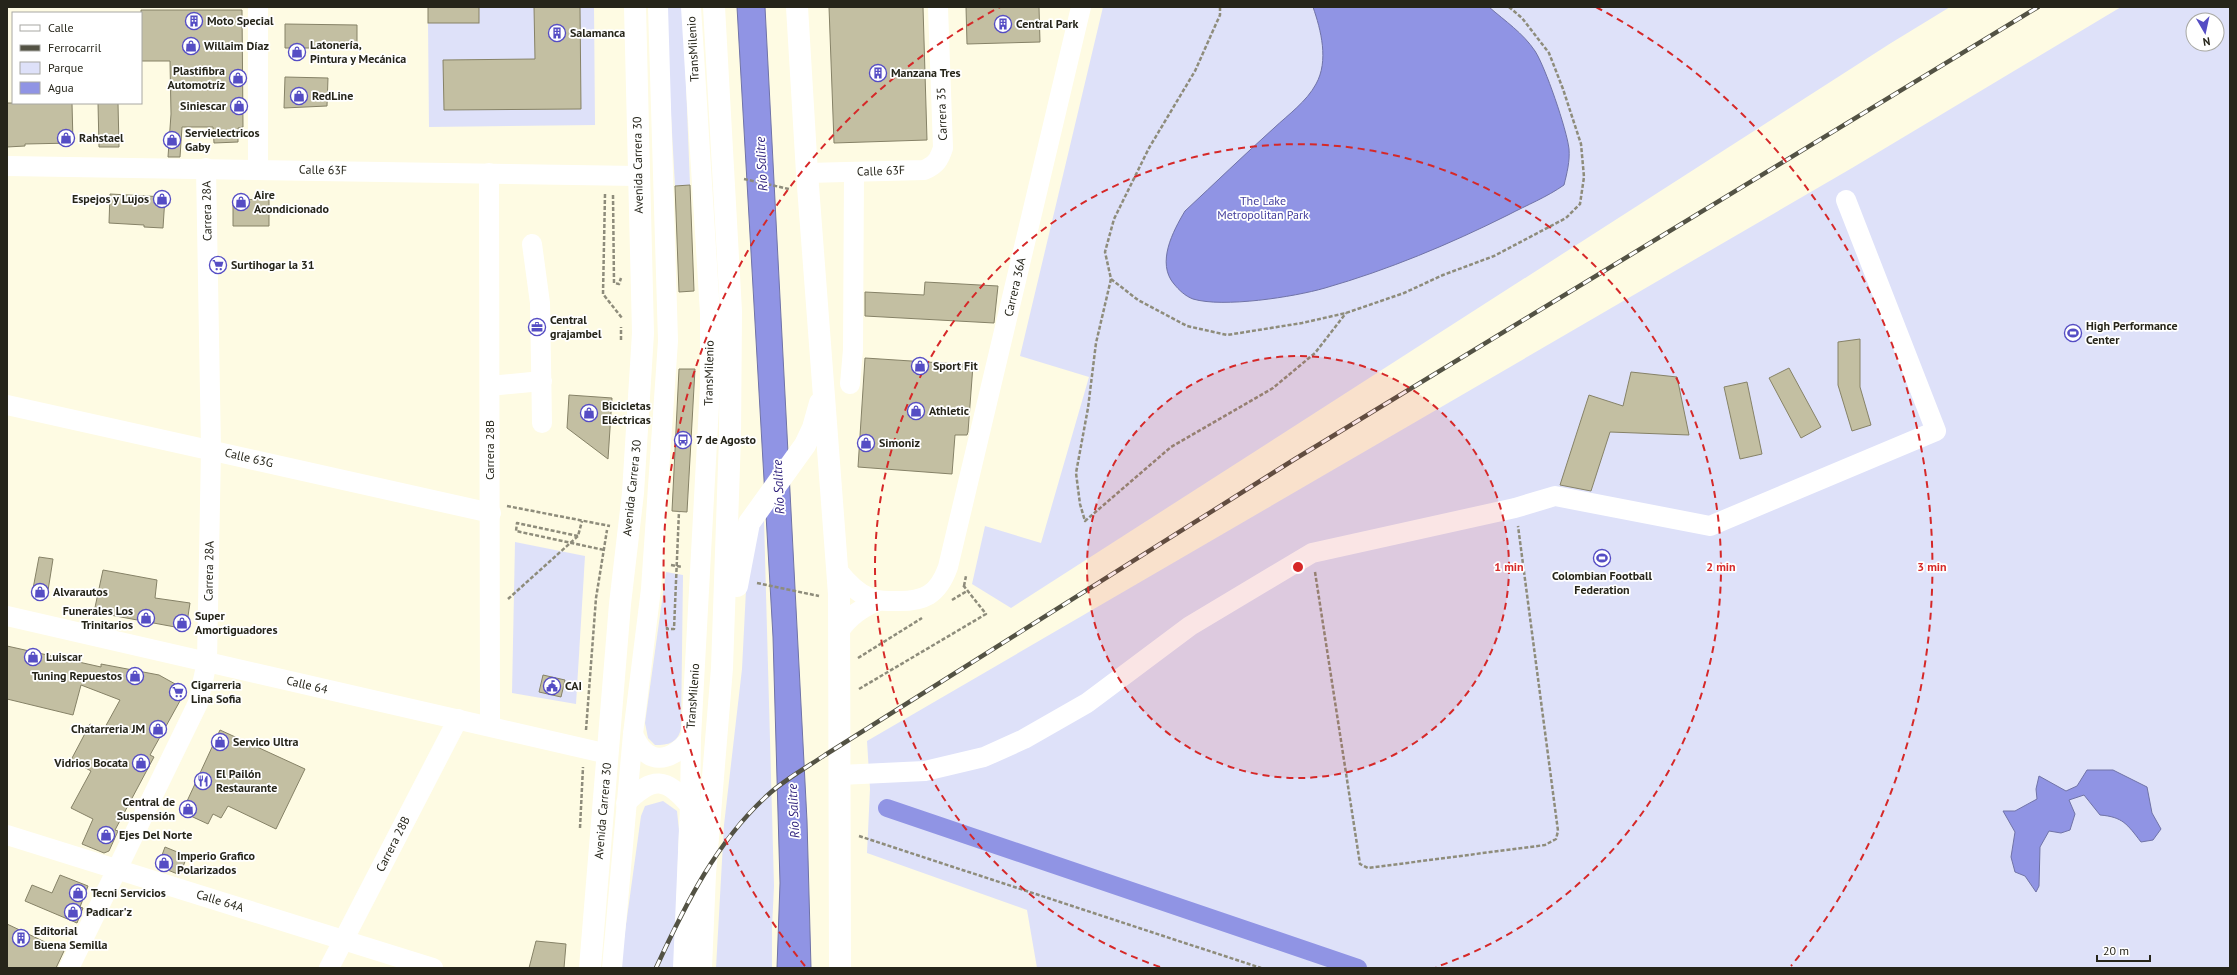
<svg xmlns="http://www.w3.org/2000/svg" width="2237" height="975" font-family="'PT Sans',sans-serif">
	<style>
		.green { fill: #dee1f9; fill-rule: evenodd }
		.water { fill: #9094e4; stroke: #7073a7 }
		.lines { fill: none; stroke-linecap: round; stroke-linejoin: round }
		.canal { stroke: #9094e4; stroke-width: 18 }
		.building { fill: #c3bfa2; stroke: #868267 }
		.path { stroke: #8e8c7b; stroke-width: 2.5; stroke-dasharray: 4 2; stroke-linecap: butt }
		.minor { stroke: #fff; stroke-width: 20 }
		.highway { stroke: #fff; stroke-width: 22 }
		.rail-casing { stroke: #535244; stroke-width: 4.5 }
		.rail { stroke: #fff; stroke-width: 3; stroke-dasharray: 9; stroke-linecap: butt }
		.ring { fill: none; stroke: #d62828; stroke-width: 2; stroke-dasharray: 7 5 }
		.labels { text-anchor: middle; stroke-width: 3.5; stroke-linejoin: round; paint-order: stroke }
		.poi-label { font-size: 12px; font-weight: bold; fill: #26251a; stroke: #fff; text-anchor: start }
		.street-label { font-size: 12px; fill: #26251a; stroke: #fff }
		.park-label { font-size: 12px; fill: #45409e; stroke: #fff }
		.water-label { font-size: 13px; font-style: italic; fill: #2b1d7a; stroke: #fff }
		.centre { fill: #d62828; stroke: #fff; stroke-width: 2 }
		.ring-label { font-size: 12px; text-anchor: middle; font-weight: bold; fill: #d62828; stroke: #fff; stroke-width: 3.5; stroke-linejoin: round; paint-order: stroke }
	</style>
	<rect width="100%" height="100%" fill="#fefbe3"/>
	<g class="green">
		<path d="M479 7H534L535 59 443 60 444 110 581 109 580 7H594L595 125 429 127 428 23H479Z"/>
		<path d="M665 7H683L690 185 675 186Z"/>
		<path d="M1103 7H1950L1891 43 1011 608 972 584 985 526 1041 543 1089 377 1020 356Z"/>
		<path d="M2121 7H2230V968H1037L1027 910 867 853 870 789 867 741 1852 168ZM2193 20H2217V44H2193Z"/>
		<path d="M764 520 774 886 772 928V968H716L724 825 742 669 747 570 757 526Z"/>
		<path d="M515 542 585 556 576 704 512 693Z"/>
		<path d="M666 572 683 575 681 729C677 743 669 745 655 745L648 738 645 723Z"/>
		<path d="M663 801 677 811 679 831 674 968H620L641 816 645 806Z"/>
	</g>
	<g class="water">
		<path d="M737 7H765L807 821 811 968H777L780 883 773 637Z"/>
		<path d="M1313 7H1489C1505 21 1523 33 1535 51 1545 66 1567 130 1569 149 1570 161 1567 173 1564 185 1547 197 1527 205 1508 215 1450 244 1388 270 1325 288 1294 297 1223 308 1193 299 1185 296 1179 290 1174 284 1156 263 1173 231 1185 211 1215 183 1244 155 1274 128 1288 115 1307 101 1316 84 1329 61 1321 30 1313 7Z"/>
		<path d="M2087 770H2113L2147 787 2152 813 2161 829 2153 840 2141 842C2127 824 2123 817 2100 815L2084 795 2069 800 2075 814 2070 830 2061 833 2049 831 2040 847 2039 886 2036 892 2025 876 2015 872 2011 857 2015 832 2003 811H2015L2037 799 2036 789 2039 776 2066 791 2077 786Z"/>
	</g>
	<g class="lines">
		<path class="canal" d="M887 808 1358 968"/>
	</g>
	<g class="building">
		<rect x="428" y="7" width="51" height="16"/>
		<path d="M534 7H580L581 109 444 110 443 60 535 59Z"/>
		<path d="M829 7H923L927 140 834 143Z"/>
		<path d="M966 7H1039L1040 42 967 44Z"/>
		<path d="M141 10H242L243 127 238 128V142L214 143 213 127H182L180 157H168L171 114 170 61H141Z"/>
		<path d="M285 24 357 25V45H335V48H285Z"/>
		<path d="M285 77 328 78 327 106 284 108Z"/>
		<path d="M7 103H72L73 143 25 144V146L7 147Z"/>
		<path d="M98 103H118L119 147H99Z"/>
		<path d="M690 185 694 291 679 292 675 186Z"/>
		<path d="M110 194 165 197 163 228 144 227V225L109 223Z"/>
		<path d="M269 199V226H233V200Z"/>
		<path d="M925 282 998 286 994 323 865 316V292L924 295Z"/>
		<path d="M1860 339V387L1871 425 1852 431 1838 385V342Z"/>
		<path d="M865 358 973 365 968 432 967 435H955L952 474 858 467Z"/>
		<path d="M1789 368 1821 427 1801 438 1769 378Z"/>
		<path d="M679 369H695L687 512 672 511Z"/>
		<path d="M1631 372 1677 377 1689 435 1610 432 1591 491 1560 485 1589 395 1623 406Z"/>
		<path d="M1747 382 1762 454 1740 459 1724 387Z"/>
		<path d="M569 395 612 398 608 459 567 428Z"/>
		<path d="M39 557 53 559 47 597 32 594Z"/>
		<path d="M103 570 157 580 155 598 190 603 186 629 94 612Z"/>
		<path d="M7 646 101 667V664L159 675 186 690 150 755 154 757 115 830 118 831 109 851 104 853 82 844 93 819 71 808 91 771 71 760 90 724 103 731 120 700 81 685 73 715 7 699Z"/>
		<path d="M543 675 565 680 561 697 539 692Z"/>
		<path d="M220 730 305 769 276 829 228 806 221 818 213 814 208 824 182 812Z"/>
		<path d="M165 847 187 856 180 875 158 866Z"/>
		<path d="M60 875 88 886 80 907 83 908 77 923 25 901 32 885 52 893Z"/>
		<path d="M7 924 64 951 56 968H7Z"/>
		<path d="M536 941 566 944 564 968H529Z"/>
	</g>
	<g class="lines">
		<g class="path">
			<path d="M1220 7V15L1195 71 1149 148 1114 219 1105 252 1111 279 1138 300 1187 326 1227 335 1302 323 1346 313 1404 293 1443 275 1494 256 1566 218 1580 204 1584 177 1581 144 1563 89 1549 53 1522 18 1509 7"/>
			<path d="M744 179 789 189"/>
			<path d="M605 194 603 294 622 318"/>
			<path d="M613 195 614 283 619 284 621 278"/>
			<path d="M1111 279 1096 343 1088 408 1076 473 1080 504 1085 521 1171 447 1273 388 1315 353 1346 313"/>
			<path d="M621 340V327"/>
			<path d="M507 506 610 526"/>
			<path d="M578 536 517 523 516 531 604 550"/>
			<path d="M671 565 682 567"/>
			<path d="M1315 572 1360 864 1368 868 1545 845 1556 839 1558 831 1518 526"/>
			<path d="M757 583 819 596"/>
			<path d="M964 586 966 576"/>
			<path d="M508 599 578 536 582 521"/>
			<path d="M952 600 967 591"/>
			<path d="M667 627V629H674L679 511"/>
			<path d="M858 658 922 618"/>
			<path d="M859 689 986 614 963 585"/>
			<path d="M586 730 596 598 607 530"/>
			<path d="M580 828 583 767"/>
			<path d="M859 836 1261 968"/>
		</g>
		<g class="minor">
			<path d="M7 166 638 176"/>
			<path d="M258 169V7"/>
			<path d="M489 173 490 726"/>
			<path d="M807 173 924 170C936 165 939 160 943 148L938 7"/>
			<path d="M532 244 540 303 542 423"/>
			<path d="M850 384 853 350 854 172"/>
			<path d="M490 386 542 381"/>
			<path d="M7 405 491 513"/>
			<path d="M838 571C846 581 856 592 868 597 877 602 885 601 895 601 924 602 938 595 948 567L1081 7"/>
			<path d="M7 616 608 754"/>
			<path d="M839 631C850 616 861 608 878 601"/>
			<path d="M633 734C647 767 670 763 691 738"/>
			<path d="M840 775 925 771 984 757 1024 739 1087 703 1190 626 1312 553 1515 508 1555 496 1710 526 1936 431 1846 200"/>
			<path d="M626 803C653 776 666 777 690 806"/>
			<path d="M7 835 433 968"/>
			<path d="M69 968 198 703 207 662 211 449 206 168"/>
			<path d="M329 968 458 719"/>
			<path d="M612 968 633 734 651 589 668 341 658 7"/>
			<path d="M683 968 690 806 691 738 710 387V313L691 7"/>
		</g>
		<g class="highway">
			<path d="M797 7 807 173 839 594 840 968"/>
			<path d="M737 586 749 523 805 445 813 428 820 403"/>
			<path d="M590 968 620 604 633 493 643 333 635 7"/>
			<path d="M701 968 705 874 722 668 730 437 731 311 714 7"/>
		</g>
		<g class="rail-casing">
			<path id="rail" d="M656 968C685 905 717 840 770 793 786 779 807 767 825 755L1295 459 2038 7"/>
		</g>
		<use href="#rail" class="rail"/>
	</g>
	<circle cx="1298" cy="567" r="211" fill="#d62828" fill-opacity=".12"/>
	<g class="ring">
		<circle cx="1298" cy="567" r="211"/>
		<path d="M1160 967A423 423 0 1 1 1436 967"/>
		<path d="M805 966A634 634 0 0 1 1000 7M1596 7A634 634 0 0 1 1791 966"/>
	</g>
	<defs>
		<g id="building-ring" transform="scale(0.9)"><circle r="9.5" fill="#fff" stroke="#554dc4" stroke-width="1.5"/><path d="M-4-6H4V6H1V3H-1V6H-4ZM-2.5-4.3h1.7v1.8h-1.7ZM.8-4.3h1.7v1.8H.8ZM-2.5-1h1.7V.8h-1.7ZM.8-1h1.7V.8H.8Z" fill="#554dc4"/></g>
		<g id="shop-ring" transform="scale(0.9)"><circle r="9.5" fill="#fff" stroke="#554dc4" stroke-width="1.5"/><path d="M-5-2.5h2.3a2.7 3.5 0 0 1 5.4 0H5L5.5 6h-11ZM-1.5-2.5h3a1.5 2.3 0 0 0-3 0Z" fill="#554dc4"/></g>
		<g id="supermarket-ring" transform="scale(0.9)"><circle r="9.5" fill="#fff" stroke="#554dc4" stroke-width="1.5"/><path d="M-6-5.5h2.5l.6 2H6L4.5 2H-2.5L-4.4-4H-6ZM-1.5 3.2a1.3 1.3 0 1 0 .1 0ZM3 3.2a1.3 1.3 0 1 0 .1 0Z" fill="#554dc4"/></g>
		<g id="office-ring" transform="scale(0.9)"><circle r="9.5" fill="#fff" stroke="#554dc4" stroke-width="1.5"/><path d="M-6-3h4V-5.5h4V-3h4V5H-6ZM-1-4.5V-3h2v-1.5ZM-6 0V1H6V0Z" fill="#554dc4"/></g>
		<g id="stadium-ring" transform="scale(0.9)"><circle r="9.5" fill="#fff" stroke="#554dc4" stroke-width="1.5"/><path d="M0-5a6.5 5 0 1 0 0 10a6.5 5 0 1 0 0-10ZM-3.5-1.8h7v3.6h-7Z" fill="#554dc4"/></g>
		<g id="bus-ring" transform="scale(0.9)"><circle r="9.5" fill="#fff" stroke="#554dc4" stroke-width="1.5"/><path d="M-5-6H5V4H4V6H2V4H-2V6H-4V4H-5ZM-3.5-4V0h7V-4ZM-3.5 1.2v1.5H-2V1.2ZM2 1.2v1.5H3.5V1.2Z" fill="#554dc4"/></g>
		<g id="civic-ring" transform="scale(0.9)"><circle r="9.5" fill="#fff" stroke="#554dc4" stroke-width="1.5"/><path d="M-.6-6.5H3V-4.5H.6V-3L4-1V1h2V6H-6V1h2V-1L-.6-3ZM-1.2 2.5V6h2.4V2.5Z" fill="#554dc4"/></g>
		<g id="restaurant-ring" transform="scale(0.9)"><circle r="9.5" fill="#fff" stroke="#554dc4" stroke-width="1.5"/><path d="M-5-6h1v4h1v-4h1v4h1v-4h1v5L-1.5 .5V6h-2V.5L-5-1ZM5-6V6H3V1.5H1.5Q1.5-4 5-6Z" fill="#554dc4"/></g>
	</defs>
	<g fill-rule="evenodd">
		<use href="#building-ring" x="194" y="21"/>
		<use href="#building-ring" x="1003" y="24"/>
		<use href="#building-ring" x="557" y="33"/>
		<use href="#shop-ring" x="191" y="46"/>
		<use href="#shop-ring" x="297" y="52"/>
		<use href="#building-ring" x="878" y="73"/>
		<use href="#shop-ring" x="238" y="78"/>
		<use href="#shop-ring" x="299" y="96"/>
		<use href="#shop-ring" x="239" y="106"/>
		<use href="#shop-ring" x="66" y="138"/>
		<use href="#shop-ring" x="172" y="140"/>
		<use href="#shop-ring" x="162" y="199"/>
		<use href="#shop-ring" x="241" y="202"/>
		<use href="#supermarket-ring" x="218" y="265"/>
		<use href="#office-ring" x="537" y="327"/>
		<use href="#stadium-ring" x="2073" y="333"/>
		<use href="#shop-ring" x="920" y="366"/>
		<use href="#shop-ring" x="916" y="411"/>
		<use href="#shop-ring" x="589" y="413"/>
		<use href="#bus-ring" x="683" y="440"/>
		<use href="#shop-ring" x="866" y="443"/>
		<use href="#stadium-ring" x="1602" y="558"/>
		<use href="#shop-ring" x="40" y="592"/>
		<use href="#shop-ring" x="146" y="618"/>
		<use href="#shop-ring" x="182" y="623"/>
		<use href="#shop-ring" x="33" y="657"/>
		<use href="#shop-ring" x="135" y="676"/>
		<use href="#civic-ring" x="552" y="686"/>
		<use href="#supermarket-ring" x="178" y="692"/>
		<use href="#shop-ring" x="158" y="729"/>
		<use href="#shop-ring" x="220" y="742"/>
		<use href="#shop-ring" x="141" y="763"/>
		<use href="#restaurant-ring" x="203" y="781"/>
		<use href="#shop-ring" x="188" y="809"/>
		<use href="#shop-ring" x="106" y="835"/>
		<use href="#shop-ring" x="164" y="863"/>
		<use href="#shop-ring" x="78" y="893"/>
		<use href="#shop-ring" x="73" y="912"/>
		<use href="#building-ring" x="21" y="938"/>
	</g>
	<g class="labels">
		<g class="poi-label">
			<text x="207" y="25">Moto Special</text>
			<text x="1016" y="28">Central Park</text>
			<text x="570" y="37">Salamanca</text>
			<text x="310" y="49">Latonería,<tspan x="310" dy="14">Pintura y Mecánica</tspan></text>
			<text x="204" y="50">Willaim Díaz</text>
			<text x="225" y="75" text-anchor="end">Plastifibra<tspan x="225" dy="14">Automotríz</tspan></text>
			<text x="891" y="77">Manzana Tres</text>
			<text x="312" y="100">RedLine</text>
			<text x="226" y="110" text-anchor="end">Siniescar</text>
			<text x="185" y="137">Servielectricos<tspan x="185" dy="14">Gaby</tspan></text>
			<text x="79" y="142">Rahstael</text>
			<text x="254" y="199">Aire<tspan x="254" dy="14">Acondicionado</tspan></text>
			<text x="149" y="203" text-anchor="end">Espejos y Lujos</text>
			<text x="231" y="269">Surtihogar la 31</text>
			<text x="550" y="324">Central<tspan x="550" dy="14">grajambel</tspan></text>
			<text x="2086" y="330">High Performance<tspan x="2086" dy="14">Center</tspan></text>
			<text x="933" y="370">Sport Fit</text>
			<text x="602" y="410">Bicicletas<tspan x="602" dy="14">Eléctricas</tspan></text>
			<text x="929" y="415">Athletic</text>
			<text x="696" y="444">7 de Agosto</text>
			<text x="879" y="447">Simoniz</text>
			<text x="1602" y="580" text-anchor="middle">Colombian Football<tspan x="1602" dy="14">Federation</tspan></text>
			<text x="53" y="596">Alvarautos</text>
			<text x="133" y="615" text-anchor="end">Funerales Los<tspan x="133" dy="14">Trinitarios</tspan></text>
			<text x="195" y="620">Super<tspan x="195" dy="14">Amortiguadores</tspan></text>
			<text x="46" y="661">Luiscar</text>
			<text x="122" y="680" text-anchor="end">Tuning Repuestos</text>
			<text x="191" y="689">Cigarreria<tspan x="191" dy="14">Lina Sofia</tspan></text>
			<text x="565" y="690">CAI</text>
			<text x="145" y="733" text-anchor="end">Chatarreria JM</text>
			<text x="233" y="746">Servico Ultra</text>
			<text x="128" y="767" text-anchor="end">Vidrios Bocata</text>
			<text x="216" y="778">El Pailón<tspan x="216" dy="14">Restaurante</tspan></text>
			<text x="175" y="806" text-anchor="end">Central de<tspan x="175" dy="14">Suspensión</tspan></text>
			<text x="119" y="839">Ejes Del Norte</text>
			<text x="177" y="860">Imperio Grafico<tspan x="177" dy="14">Polarizados</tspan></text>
			<text x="91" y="897">Tecni Servicios</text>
			<text x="86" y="916">Padicar'z</text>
			<text x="34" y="935">Editorial<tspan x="34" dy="14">Buena Semilla</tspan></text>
		</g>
		<g class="street-label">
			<text transform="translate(693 49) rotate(-93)" y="4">TransMilenio</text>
			<text transform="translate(942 114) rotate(-92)" y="4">Carrera 35</text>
			<text transform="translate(638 165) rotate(-91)" y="4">Avenida Carrera 30</text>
			<text transform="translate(323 170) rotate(1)" y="4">Calle 63F</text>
			<text transform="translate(881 171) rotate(-2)" y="4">Calle 63F</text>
			<text transform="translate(207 211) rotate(-91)" y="4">Carrera 28A</text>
			<text transform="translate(1015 287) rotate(-77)" y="4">Carrera 36A</text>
			<text transform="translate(709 373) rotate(-89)" y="4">TransMilenio</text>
			<text transform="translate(490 450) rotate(-90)" y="4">Carrera 28B</text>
			<text transform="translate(249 458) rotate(13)" y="4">Calle 63G</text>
			<text transform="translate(632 488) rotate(-84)" y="4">Avenida Carrera 30</text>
			<text transform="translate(209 571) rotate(-89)" y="4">Carrera 28A</text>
			<text transform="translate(307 685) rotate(13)" y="4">Calle 64</text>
			<text transform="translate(693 696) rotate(-86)" y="4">TransMilenio</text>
			<text transform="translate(603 811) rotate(-85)" y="4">Avenida Carrera 30</text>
			<text transform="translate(393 844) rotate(-63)" y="4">Carrera 28B</text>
			<text transform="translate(220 901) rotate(17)" y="4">Calle 64A</text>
		</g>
		<g class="park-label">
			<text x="1263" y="205">The Lake<tspan x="1263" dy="14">Metropolitan Park</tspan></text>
		</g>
		<g class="water-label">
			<text transform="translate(761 164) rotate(-93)" y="5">Río Salitre</text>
			<text transform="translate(778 487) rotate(-93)" y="5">Río Salitre</text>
			<text transform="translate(793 811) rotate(-93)" y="5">Río Salitre</text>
		</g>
	</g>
	<circle cx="1298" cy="567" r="6" class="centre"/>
	<g class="ring-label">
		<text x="1509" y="571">1 min</text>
		<text x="1721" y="571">2 min</text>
		<text x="1932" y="571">3 min</text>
	</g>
	<rect width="2237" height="975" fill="none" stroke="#26251a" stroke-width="16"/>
	<rect x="12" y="12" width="130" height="92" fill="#ffffff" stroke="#a8a8a3"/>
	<rect x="20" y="25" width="20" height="6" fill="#ffffff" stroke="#a8a8a3"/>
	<text x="48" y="32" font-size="12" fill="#26251a">Calle</text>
	<rect x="20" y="45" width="20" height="6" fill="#535244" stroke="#a8a8a3"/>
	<text x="48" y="52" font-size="12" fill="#26251a">Ferrocarril</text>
	<rect x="20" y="62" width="20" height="12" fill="#dee1f9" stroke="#a8a8a3"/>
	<text x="48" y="72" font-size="12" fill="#26251a">Parque</text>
	<rect x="20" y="82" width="20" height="12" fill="#9094e4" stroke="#a8a8a3"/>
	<text x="48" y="92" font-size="12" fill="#26251a">Agua</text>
	<g transform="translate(2205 32) rotate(171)"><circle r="19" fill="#ffffff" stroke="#a8a8a3"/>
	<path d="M0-3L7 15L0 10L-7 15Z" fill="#554dc4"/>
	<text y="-6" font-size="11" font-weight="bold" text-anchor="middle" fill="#26251a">N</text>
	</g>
	<path d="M2097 955v6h53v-6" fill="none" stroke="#26251a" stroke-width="2"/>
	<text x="2103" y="955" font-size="12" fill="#26251a" stroke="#ffffff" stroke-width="3" paint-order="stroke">20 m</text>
</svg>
